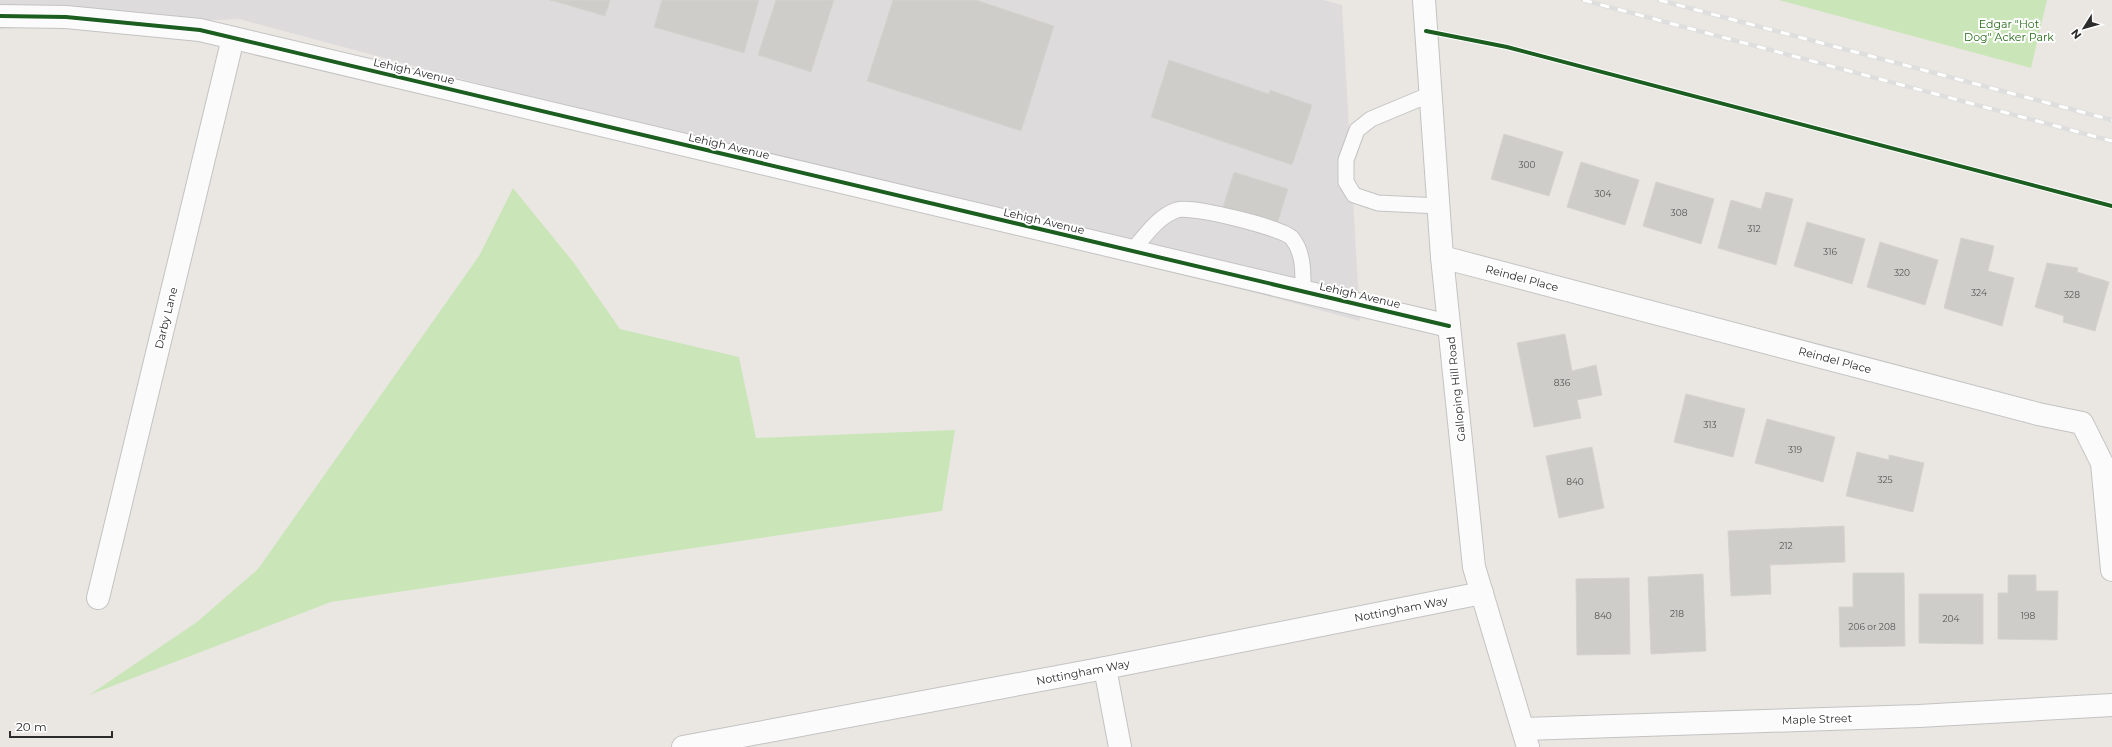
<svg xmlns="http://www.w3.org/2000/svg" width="2112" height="747" font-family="Montserrat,sans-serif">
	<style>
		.industrial { fill: #dedbdd }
		.green { fill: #cae6b9 }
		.building { fill: #cfcdc9; stroke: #d5d3ce }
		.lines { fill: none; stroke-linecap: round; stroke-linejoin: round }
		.lane-casing { stroke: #c4c3c3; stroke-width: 17 }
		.street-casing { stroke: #c4c3c3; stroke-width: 24 }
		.secondary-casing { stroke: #c4c3c3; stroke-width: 24 }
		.lane { stroke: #fcfbfb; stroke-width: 15 }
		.street { stroke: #fcfbfb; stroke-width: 22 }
		.secondary { stroke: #fcfbfb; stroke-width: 22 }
		.rail-casing { stroke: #dededf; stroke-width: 4.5 }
		.rail { stroke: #fff; stroke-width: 3; stroke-dasharray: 9; stroke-linecap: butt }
		.cycleway-casing { stroke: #fff; stroke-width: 6 }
		.cycleway { stroke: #1b5e20; stroke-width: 4 }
		.labels { text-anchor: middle; stroke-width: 4; stroke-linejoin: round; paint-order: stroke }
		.number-label { font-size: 9px; fill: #565655 }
		.park-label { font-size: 11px; fill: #266d18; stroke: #fff }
		.street-label { font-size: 11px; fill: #2c2c2c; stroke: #fff }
	</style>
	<rect width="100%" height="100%" fill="#eae7e2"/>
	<path class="industrial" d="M0 0H1323L1342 5 1360 321 239 19 0 29Z"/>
	<g class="green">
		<path d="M1779 0H2047L2031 68Z"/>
		<path d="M513 188 574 263 620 329 739 357 756 438 955 430 942 511 331 602 89 695 197 622 258 569 479 256Z"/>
	</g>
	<g class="building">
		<path d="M550 0H610L605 16Z"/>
		<path d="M662 0H759L744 53 654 27Z"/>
		<path d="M776 0H834L811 72 758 55Z"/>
		<path d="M893 0H976L1054 26 1021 131 867 81Z"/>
		<path d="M1169 60 1269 94 1270 90 1312 105 1292 165 1151 117Z"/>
		<path d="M1504 134 1563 152 1549 196 1491 179Z"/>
		<path d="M1581 162 1639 180 1625 225 1567 207Z"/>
		<path d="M1234 172 1288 189 1277 224 1223 207Z"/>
		<path d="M1656 182 1714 199 1701 244 1643 226Z"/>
		<path d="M1766 192 1793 199 1776 265 1718 248 1731 200 1761 209Z"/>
		<path d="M1807 222 1865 239 1852 284 1794 266Z"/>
		<path d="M1961 238 1994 246 1988 271 2014 278 2002 326 1944 308Z"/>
		<path d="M1880 242 1938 260 1925 305 1867 287Z"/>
		<path d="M2047 263 2078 268 2077 272 2109 282 2095 331 2063 322 2064 316 2035 307Z"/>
		<path d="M1565 334 1572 371 1596 365 1602 395 1577 400 1581 418 1534 427 1517 343Z"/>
		<path d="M1686 394 1745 409 1733 457 1674 442Z"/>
		<path d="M1767 419 1835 437 1823 482 1755 463Z"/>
		<path d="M1592 447 1604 508 1559 518 1546 456Z"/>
		<path d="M1857 452 1889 460V455L1924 463 1913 512 1846 496Z"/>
		<path d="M1844 526 1845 562 1770 565 1771 594 1731 596 1728 531Z"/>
		<path d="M1853 573H1904L1905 646 1840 647 1839 607H1853Z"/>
		<path d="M1703 574 1706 651 1651 654 1648 577Z"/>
		<path d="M2008 575H2036V591H2058L2057 640 1998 639V593H2008Z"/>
		<path d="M1629 578 1630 654 1577 655 1576 579Z"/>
		<path d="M1919 594H1983V644L1919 643Z"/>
	</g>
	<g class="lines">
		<g class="lane-casing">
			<g id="lane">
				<path d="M1431 94 1371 119 1357 130 1346 160V182L1354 195 1378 203 1439 206"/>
				<path d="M1132 251C1145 236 1158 216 1177 210 1191 205 1283 228 1292 238 1304 253 1303 273 1303 291"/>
			</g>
		</g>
		<g class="street-casing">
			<g id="street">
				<path d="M0 16 66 17 200 30 1449 326"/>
				<path d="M1442 257 2038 414 2082 423 2102 463 2112 570"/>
				<path d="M98 598 233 38"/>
				<path d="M1105 668 1120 747"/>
				<path d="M1523 729 1919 716 2112 705"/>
				<path d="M683 747 1105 668 1482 593"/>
			</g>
		</g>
		<g class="secondary-casing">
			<path id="secondary" d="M1424 0 1442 257 1474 567 1528 747"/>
		</g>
		<use href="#lane" class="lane"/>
		<use href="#street" class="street"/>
		<use href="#secondary" class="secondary"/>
		<g class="rail-casing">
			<g id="rail">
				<path d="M1583 0 2112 141"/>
				<path d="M1659 0 2112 120"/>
			</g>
		</g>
		<use href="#rail" class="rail"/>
		<g class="cycleway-casing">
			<g id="cycleway">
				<path d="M0 16 66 17 200 30 1449 326"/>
				<path d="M1426 31 1507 47 2112 206"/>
			</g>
		</g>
		<use href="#cycleway" class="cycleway"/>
	</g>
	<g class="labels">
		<g class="number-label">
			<text x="1527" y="168">300</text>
			<text x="1603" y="197">304</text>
			<text x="1679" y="216">308</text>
			<text x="1754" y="232">312</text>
			<text x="1830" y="255">316</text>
			<text x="1902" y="276">320</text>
			<text x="1979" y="296">324</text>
			<text x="2072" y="298">328</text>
			<text x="1562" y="386">836</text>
			<text x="1710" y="428">313</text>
			<text x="1795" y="453">319</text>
			<text x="1885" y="483">325</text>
			<text x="1575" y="485">840</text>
			<text x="1786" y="549">212</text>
			<text x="1677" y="617">218</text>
			<text x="1603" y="619">840</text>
			<text x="2028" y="619">198</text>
			<text x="1951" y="622">204</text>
			<text x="1872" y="630">206 or 208</text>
		</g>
		<g class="park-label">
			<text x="2009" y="28">Edgar "Hot<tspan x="2009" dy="13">Dog" Acker Park</tspan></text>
		</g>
		<g class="street-label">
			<text transform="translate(414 71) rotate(13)" y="4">Lehigh Avenue</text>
			<text transform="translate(729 146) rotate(13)" y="4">Lehigh Avenue</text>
			<text transform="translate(1044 221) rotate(13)" y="4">Lehigh Avenue</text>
			<text transform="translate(1522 278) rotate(15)" y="4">Reindel Place</text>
			<text transform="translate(1360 295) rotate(13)" y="4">Lehigh Avenue</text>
			<text transform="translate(166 318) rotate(-76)" y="4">Darby Lane</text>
			<text transform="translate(1835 360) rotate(15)" y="4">Reindel Place</text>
			<text transform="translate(1456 389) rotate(-96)" y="4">Galloping Hill Road</text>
			<text transform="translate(1401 609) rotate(-11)" y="4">Nottingham Way</text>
			<text transform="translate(1083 672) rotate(-11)" y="4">Nottingham Way</text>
			<text transform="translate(1817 719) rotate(-2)" y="4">Maple Street</text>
		</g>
	</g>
	<g transform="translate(2084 28) rotate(233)" stroke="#ffffff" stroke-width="3" paint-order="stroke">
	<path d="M0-3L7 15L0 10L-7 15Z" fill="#2c2c2c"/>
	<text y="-6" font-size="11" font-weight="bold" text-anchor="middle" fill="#2c2c2c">N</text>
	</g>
	<path d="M10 731v6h102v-6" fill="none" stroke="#2c2c2c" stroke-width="2"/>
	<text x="16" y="731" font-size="12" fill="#2c2c2c" stroke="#ffffff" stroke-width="3" paint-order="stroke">20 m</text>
</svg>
